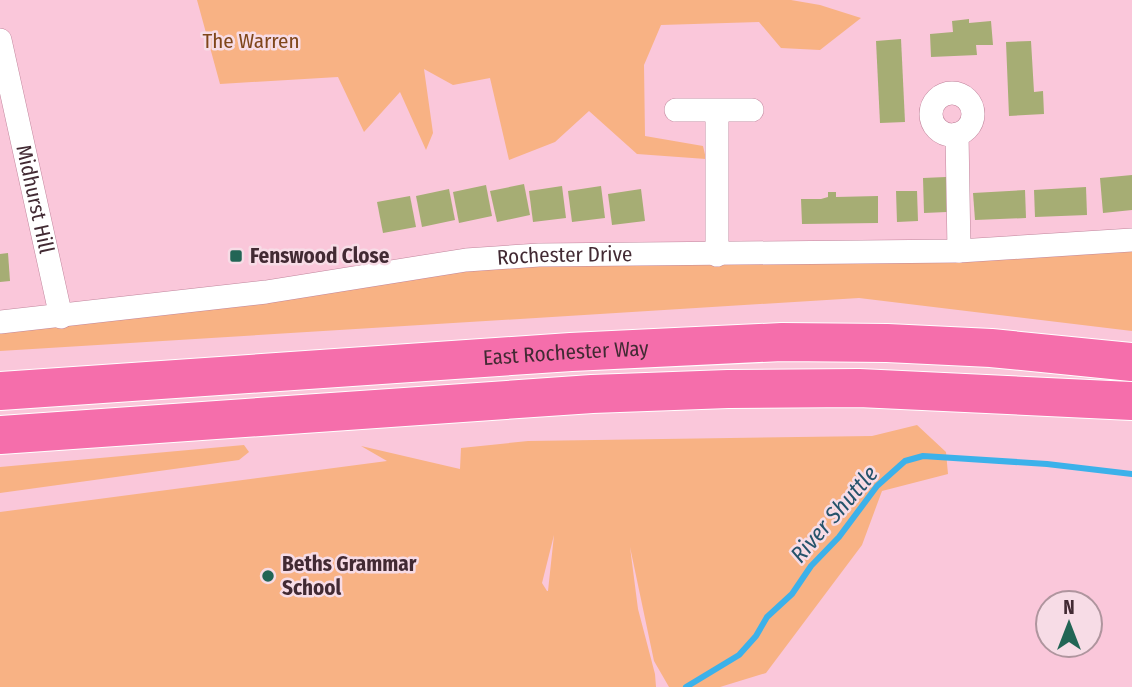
<svg xmlns="http://www.w3.org/2000/svg" width="1132" height="687" font-family="'Fira Sans Condensed',sans-serif">
	<style>
		.green { fill: #f8b284; fill-rule: evenodd }
		.lines { fill: none; stroke-linecap: round; stroke-linejoin: round }
		.stream { stroke: #3cb1ea; stroke-width: 6 }
		.building { fill: #a6ad74 }
		.street-casing { stroke: #c0859c; stroke-width: 24 }
		.highway-casing { stroke: #fff; stroke-width: 40 }
		.street { stroke: #fff; stroke-width: 23 }
		.highway { stroke: #f56eab; stroke-width: 38 }
		.poi-dot { fill: #226555; stroke: #f7dce6; stroke-width: 2.5 }
		.labels { text-anchor: middle; stroke-width: 5; stroke-linejoin: round; paint-order: stroke }
		.park-label { font-size: 21px; fill: #7f461a; stroke: #f7dce6 }
		.street-label { font-size: 21px; fill: #422a33; stroke: #f7dce6 }
		.poi-label { font-size: 21px; font-weight: bold; fill: #422a33; stroke: #f7dce6; text-anchor: start }
		.water-label { font-size: 23px; font-style: italic; fill: #25536b; stroke: #f7dce6 }
	</style>
	<rect width="100%" height="100%" fill="#fac7da"/>
	<g class="green">
		<path d="M197 0H791L820 5 861 18 820 50 781 48 759 22 661 25 644 65 645 136 703 146 706 159 637 154 589 111 555 142 509 160 490 78 453 85 424 69 433 133 426 150 400 92 364 132 338 77 220 84Z"/>
		<path d="M1132 246V331L859 298 0 351V324L505 266Z"/>
		<path d="M917 425 946 452 948 474 882 491 862 545 766 673 720 687H669L654 661 630 547 638 609 655 674 656 687H0V512L387 461 361 446 460 469 461 448 528 441 872 436ZM554 535 548 591H547L542 583Z"/>
		<path d="M244 445 249 452 239 460 0 493V467Z"/>
	</g>
	<g class="lines">
		<path class="stream" d="M686 687 739 655 756 636 767 617 792 594 811 566 839 537 877 486 905 461 923 456 1047 464 1132 474"/>
	</g>
	<g class="building">
		<path d="M969 19V23L991 21 993 45H976L977 55 931 57 930 34 953 32 952 21Z"/>
		<path d="M901 39 905 122 880 123 876 41Z"/>
		<path d="M1031 41 1034 92 1043 91 1044 114 1009 116 1006 42Z"/>
		<path d="M1132 175V210L1103 213 1100 178Z"/>
		<path d="M946 177 947 212 924 213 923 178Z"/>
		<path d="M524 184 530 215 497 222 490 191Z"/>
		<path d="M486 185 492 216 459 223 453 192Z"/>
		<path d="M562 186 566 218 533 222 529 191Z"/>
		<path d="M601 186 605 218 572 222 568 191Z"/>
		<path d="M1086 187 1087 215 1035 217 1034 190Z"/>
		<path d="M449 189 455 220 422 227 416 196Z"/>
		<path d="M641 189 645 221 612 225 608 194Z"/>
		<path d="M1025 190 1026 218 975 220 973 193Z"/>
		<path d="M896 191H917L918 221 897 222Z"/>
		<path d="M828 192H836V197L878 196V223L802 224 801 199H821L828 197Z"/>
		<path d="M410 196 416 227 383 233 377 202Z"/>
		<path d="M8 253 10 281 0 282V254Z"/>
	</g>
	<g class="lines">
		<g class="street-casing">
			<g id="street">
				<path id="s1" d="M0 40 61 317"/>
				<circle cx="952" cy="114" r="21"/>
				<path d="M676 110H752"/>
				<path d="M957 134 959 251"/>
				<path d="M717 255V111"/>
				<path id="s2" d="M0 322 266 292 466 260 539 255 959 251 1132 240"/>
			</g>
		</g>
		<g class="highway-casing">
			<g id="highway">
				<path id="s3" d="M0 391 571 352 782 342 887 343 991 348 1132 362"/>
				<path d="M0 435 592 394 728 389 859 388 1132 401"/>
			</g>
		</g>
		<use href="#street" class="street"/>
		<use href="#highway" class="highway"/>
	</g>
	<g class="poi-dot">
		<rect x="229" y="249" width="14" height="14" rx="3.5"/>
		<circle cx="268" cy="576" r="7"/>
	</g>
	<g class="labels">
		<g class="park-label">
			<text x="251" y="48">The Warren</text>
		</g>
		<g class="street-label">
			<text dy="7" stroke="none"><textPath href="#s1" startOffset="163">Midhurst Hill</textPath></text>
			<text dy="7" stroke="none"><textPath href="#s2" startOffset="569">Rochester Drive</textPath></text>
			<text dy="7" stroke="none"><textPath href="#s3" startOffset="567">East Rochester Way</textPath></text>
		</g>
		<g class="poi-label">
			<text x="250" y="263">Fenswood Close</text>
			<text x="282" y="571">Beths Grammar<tspan x="282" dy="24">School</tspan></text>
		</g>
		<g class="water-label">
			<text transform="translate(834 514) rotate(-49)" y="8">River Shuttle</text>
		</g>
	</g>
	<g transform="translate(1069 624)"><circle r="33" fill="#f7dce6" stroke="#af959e" stroke-width="2"/>
	<path d="M0-5L12 26L0 18L-12 26Z" fill="#226555"/>
	<text y="-10" font-size="19" font-weight="bold" text-anchor="middle" fill="#422a33">N</text>
	</g>
</svg>
